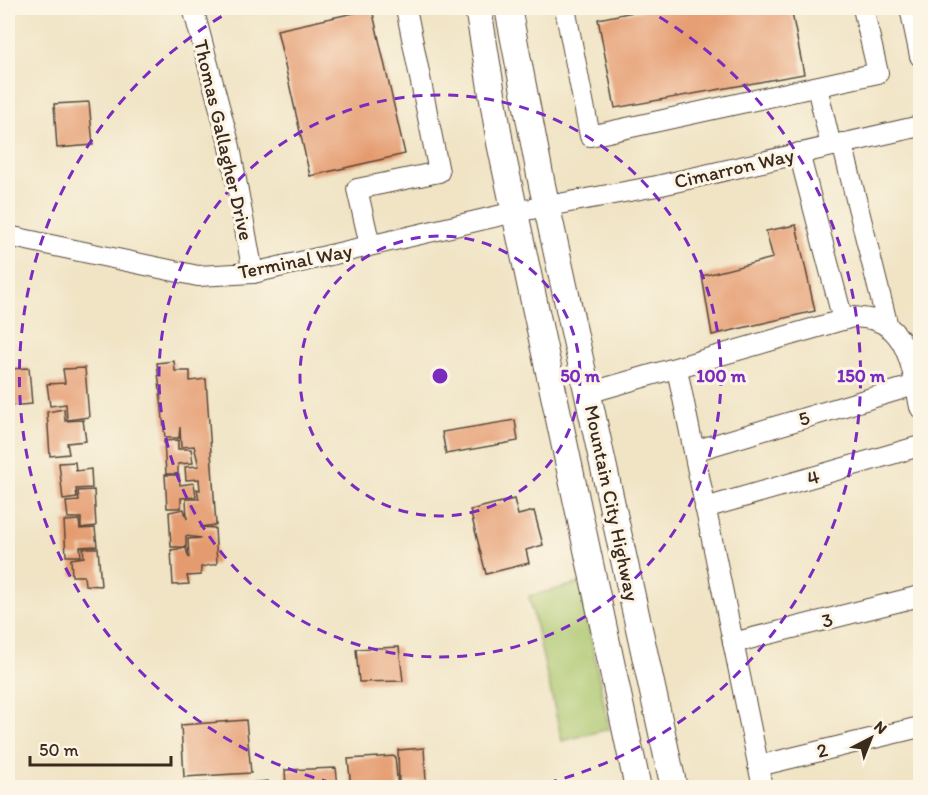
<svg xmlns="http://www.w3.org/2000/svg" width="928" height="795" font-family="Itim,sans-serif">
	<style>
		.green { fill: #abc66d; stroke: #737846; stroke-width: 1.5 }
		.building { fill: #e59b70 }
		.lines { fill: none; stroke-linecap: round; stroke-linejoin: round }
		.minor-casing { stroke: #564637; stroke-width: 22 }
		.major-casing { stroke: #564637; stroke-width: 28 }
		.minor { stroke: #fff; stroke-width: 20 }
		.major { stroke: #fff; stroke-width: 26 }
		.ring { fill: none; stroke: #7b2cbf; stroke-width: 3; stroke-dasharray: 10 8 }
		.labels { text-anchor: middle; stroke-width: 6; stroke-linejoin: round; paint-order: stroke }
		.street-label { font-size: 20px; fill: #3b2a1e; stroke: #fcf5e5 }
		.centre { fill: #7b2cbf; stroke: #fcf5e5; stroke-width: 3 }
		.ring-label { font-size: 18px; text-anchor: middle; font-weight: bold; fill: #7b2cbf; stroke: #fcf5e5; stroke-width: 6; stroke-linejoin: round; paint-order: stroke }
	</style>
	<rect width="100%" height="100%" fill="#fcf5e5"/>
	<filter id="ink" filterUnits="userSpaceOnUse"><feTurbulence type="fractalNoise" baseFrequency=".0167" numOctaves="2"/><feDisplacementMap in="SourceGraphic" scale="12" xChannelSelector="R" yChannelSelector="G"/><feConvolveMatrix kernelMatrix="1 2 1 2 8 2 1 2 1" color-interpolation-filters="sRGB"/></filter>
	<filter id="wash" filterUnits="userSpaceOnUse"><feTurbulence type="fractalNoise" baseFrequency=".008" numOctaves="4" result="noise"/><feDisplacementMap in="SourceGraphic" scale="24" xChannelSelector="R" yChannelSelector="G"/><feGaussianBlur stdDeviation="1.35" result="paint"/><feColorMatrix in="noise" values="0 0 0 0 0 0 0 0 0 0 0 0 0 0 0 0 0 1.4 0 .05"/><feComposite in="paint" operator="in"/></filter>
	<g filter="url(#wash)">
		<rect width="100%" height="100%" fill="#f0e4c5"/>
		<path class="green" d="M580 583 609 729 562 741 529 596Z"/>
		<g id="blocks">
			<g class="building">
				<path d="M653 8H791L804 74 615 108 598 19Z"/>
				<path d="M372 9 405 154 310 176 277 30Z"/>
				<path d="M89 102 93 145 57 148 54 104Z"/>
				<path d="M796 225 815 311 712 335 702 276 773 258 766 231Z"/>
				<path d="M174 361 175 371H190V381L206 379 216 525 200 527 215 528 217 564 201 567V575L187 576 189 584 173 585 171 550 186 548 189 558 188 539 201 538 186 536V547H171L169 512 184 509 187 519 186 499H199L197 489 200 490 199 479 186 480 185 467 199 466 194 446 181 447 180 427 179 438H165L157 363Z"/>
				<path d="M29 368 32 404 8 406V369Z"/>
				<path d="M85 368 89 417 67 420 66 404 50 406 47 384 65 383 63 369Z"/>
				<path d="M64 409 65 421 83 420 86 441 67 443 69 454 50 456 47 412Z"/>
				<path d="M515 420 518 441 446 454 442 432Z"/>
				<path d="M178 440V449H191L193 463 178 464V474H166L164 441Z"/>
				<path d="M75 462 76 471 91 469 92 488 76 489 77 498 63 500 59 463Z"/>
				<path d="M165 475H179L180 485 194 483 196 497 181 498V508H167Z"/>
				<path d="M94 490 96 526 81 528V518H68L66 502 79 501 78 491Z"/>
				<path d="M514 499 518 515 534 511 543 545 526 550 529 563 486 574 470 510Z"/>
				<path d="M79 520 80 529 95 528 97 546 80 547 81 556H66L64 521Z"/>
				<path d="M83 548H98L101 586 85 585 84 576H72L71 559 84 557Z"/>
				<path d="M399 647 403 681 359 682 356 649Z"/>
				<path d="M246 720 251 773 184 777 181 725Z"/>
				<path d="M424 748 426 781 399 783 398 750Z"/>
				<path d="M395 756 398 788H351L348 759Z"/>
				<path d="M336 768 338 786 286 788 285 770Z"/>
				<path d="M268 781 269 788H249V783Z"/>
				<path d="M247 782V788H185L184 784Z"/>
			</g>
		</g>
	</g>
	<g filter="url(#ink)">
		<use href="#blocks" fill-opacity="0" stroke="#564637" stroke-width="1.5"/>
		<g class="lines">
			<g class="minor-casing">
				<g id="minor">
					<path d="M193 8 230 147 253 273"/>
					<path d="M565 8 590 136 878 73 863 8"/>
					<path d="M910 8 920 56"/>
					<path d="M817 87 831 146"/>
					<path d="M842 143 888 327"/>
					<path d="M799 153 843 320"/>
					<path d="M8 236 198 276 253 273 515 212 657 186 920 126"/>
					<path d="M370 245 357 189 439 172 406 8"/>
					<path d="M677 369 763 788"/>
					<path d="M588 393 853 317C861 318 870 318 877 321 910 332 914 379 920 407"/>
					<path d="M694 451 915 385"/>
					<path d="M705 508 920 446"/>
					<path d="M733 643 920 596"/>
					<path d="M758 766 920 727"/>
				</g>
			</g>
			<g class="major-casing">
				<g id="major">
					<path d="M478 8 500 143 638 788"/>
					<path d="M508 8 542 185 674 788"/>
				</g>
			</g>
			<use href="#minor" class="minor"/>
			<use href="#major" class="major"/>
		</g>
	</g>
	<g class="ring">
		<circle cx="440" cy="376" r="140"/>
		<circle cx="440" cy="376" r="281"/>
		<path d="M349 787A421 421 0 0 1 236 8M644 8A421 421 0 0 1 531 787"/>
	</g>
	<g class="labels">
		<g class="street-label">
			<text transform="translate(224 140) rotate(77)" y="7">Thomas Gallagher Drive</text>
			<text transform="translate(734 168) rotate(-13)" y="7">Cimarron Way</text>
			<text transform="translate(295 261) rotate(-11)" y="7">Terminal Way</text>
			<text transform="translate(804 418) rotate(-17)" y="7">5</text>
			<text transform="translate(813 477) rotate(-16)" y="7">4</text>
			<text transform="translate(612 503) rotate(78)" y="7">Mountain City Highway</text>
			<text transform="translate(827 620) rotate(-14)" y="7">3</text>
			<text transform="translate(822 750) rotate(-13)" y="7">2</text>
		</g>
	</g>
	<circle cx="440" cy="376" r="9" class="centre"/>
	<g class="ring-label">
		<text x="580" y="382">50 m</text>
		<text x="721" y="382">100 m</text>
		<text x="861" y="382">150 m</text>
	</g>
	<rect width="928" height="795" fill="none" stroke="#fcf5e5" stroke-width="30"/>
	<g transform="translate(871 738) rotate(42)" stroke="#fcf5e5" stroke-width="4.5" paint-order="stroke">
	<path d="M0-4.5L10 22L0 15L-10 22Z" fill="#3b2a1e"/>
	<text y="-9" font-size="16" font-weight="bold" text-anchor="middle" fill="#3b2a1e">N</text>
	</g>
	<path d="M30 756v9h141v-9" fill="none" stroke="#3b2a1e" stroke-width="3"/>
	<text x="39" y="756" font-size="18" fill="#3b2a1e" stroke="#fcf5e5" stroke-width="4.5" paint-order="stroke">50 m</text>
</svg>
